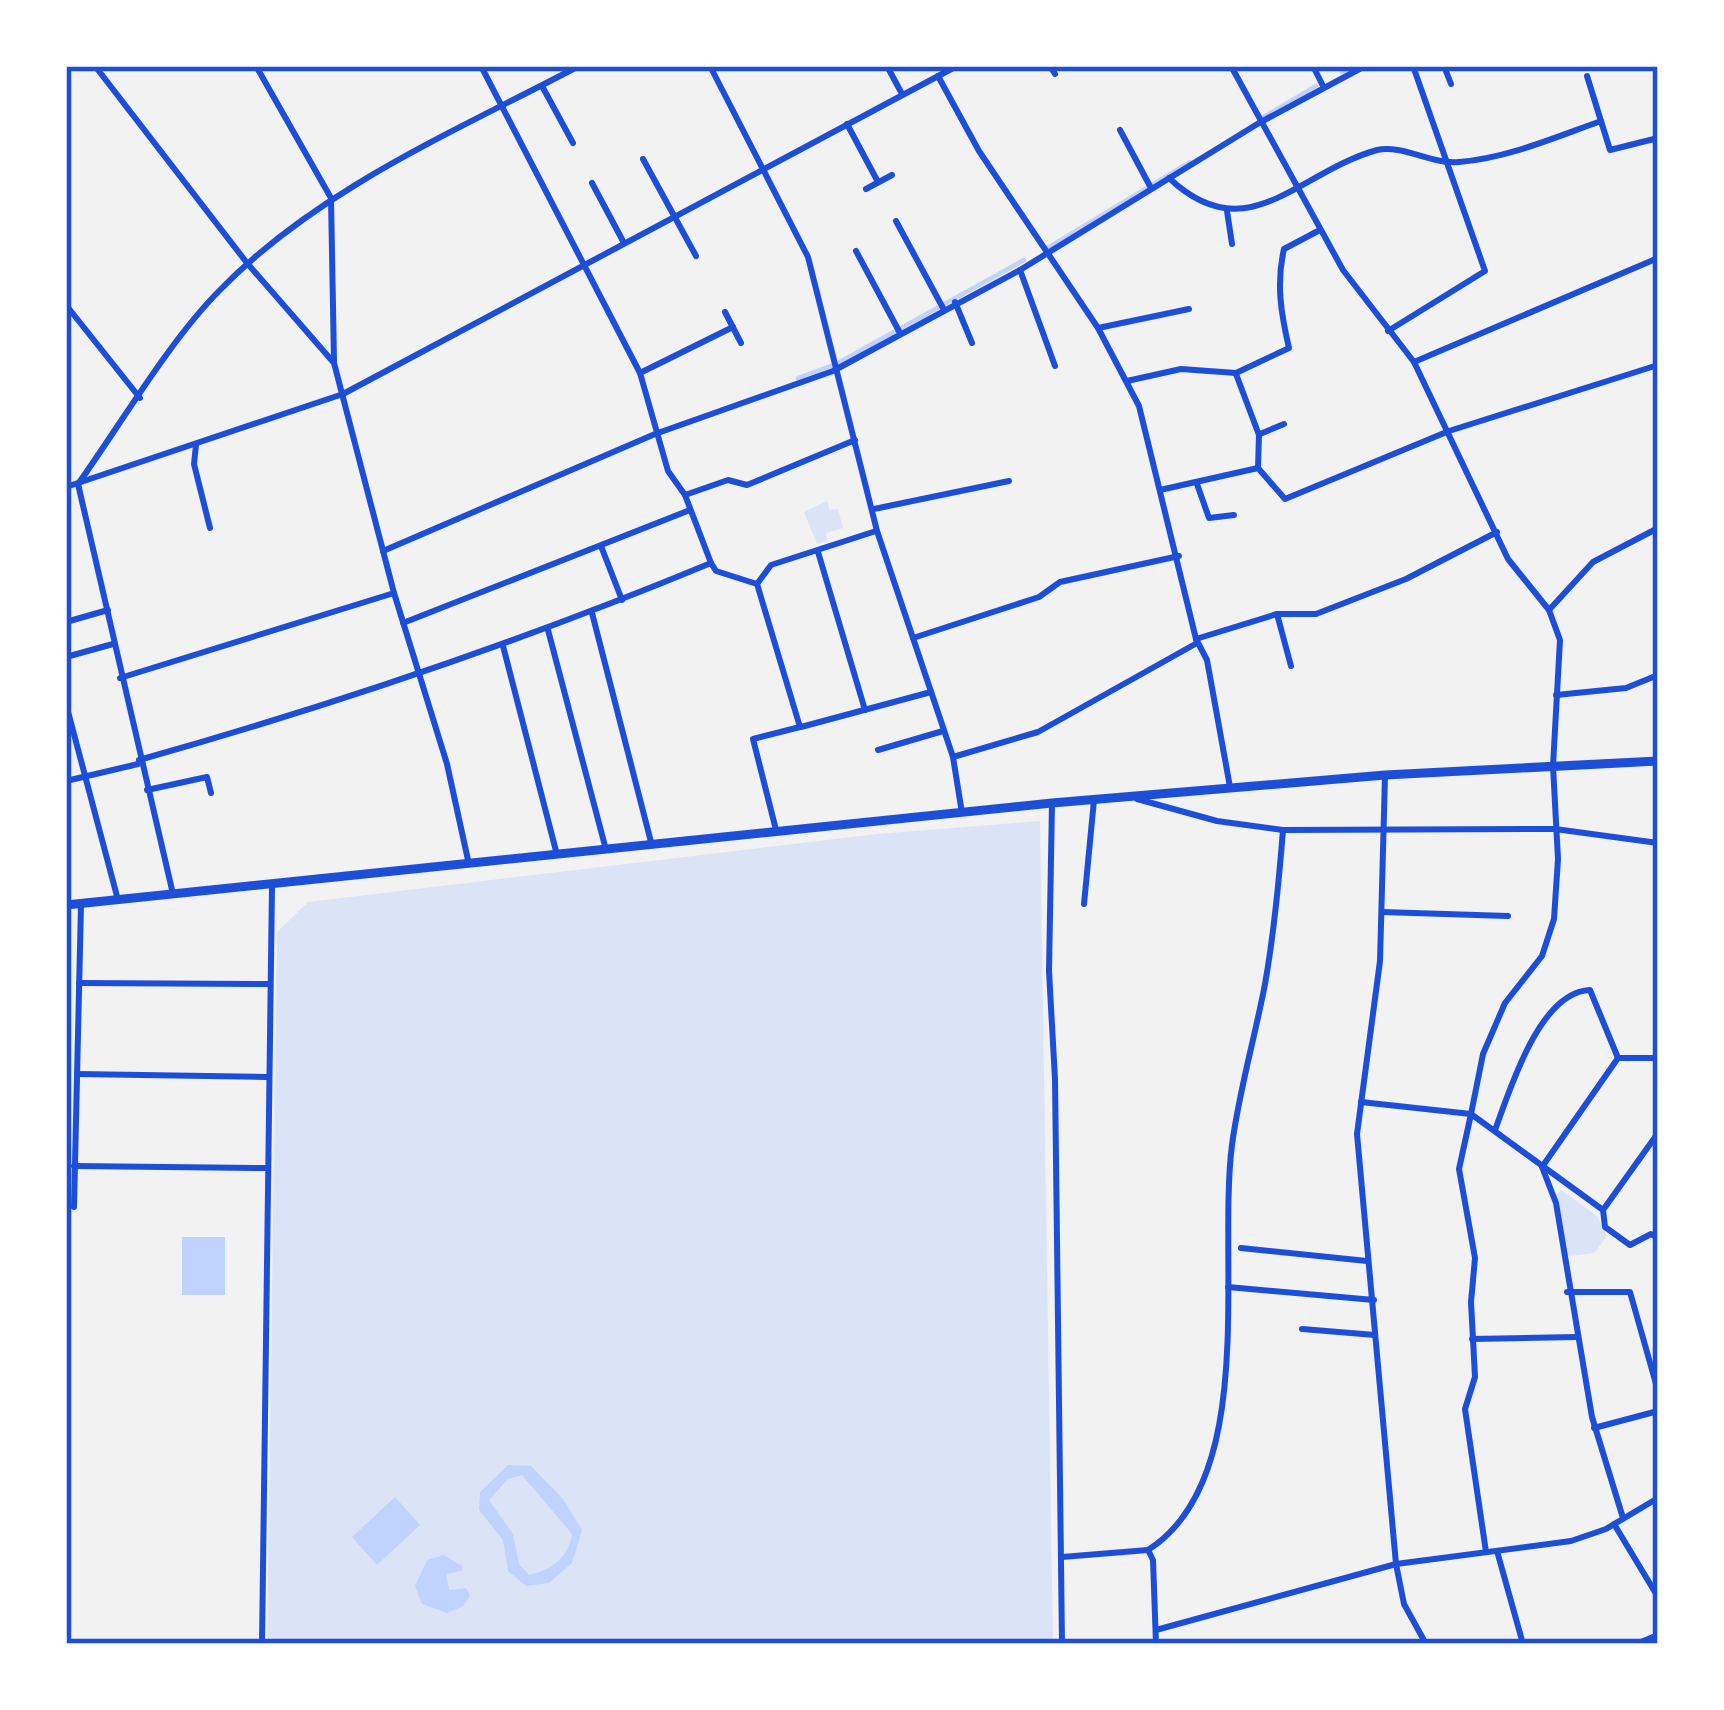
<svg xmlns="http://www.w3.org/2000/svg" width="1724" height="1710" font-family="'PT Sans Narrow',sans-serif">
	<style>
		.green { fill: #dbe4f7 }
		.water { fill: #bfd3fe; fill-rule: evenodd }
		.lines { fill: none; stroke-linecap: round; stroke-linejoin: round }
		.stream { stroke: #bfd3fe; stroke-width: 4.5 }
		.minor { stroke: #1d4ed8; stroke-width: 6 }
		.secondary { stroke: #1d4ed8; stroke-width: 9 }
		.neatline { fill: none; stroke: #1d4ed8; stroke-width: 4.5 }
	</style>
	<rect width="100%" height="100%" fill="#f2f2f2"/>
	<g class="green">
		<path d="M827 501 830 510 838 509 843 528 826 533 827 541 817 544 804 512Z"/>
		<path d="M1040 821 1053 1644H267L277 932 308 902 877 834Z"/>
		<path d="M1561 1190 1597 1216 1607 1236 1594 1253 1564 1257 1556 1195Z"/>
	</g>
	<g class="water">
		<rect x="182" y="1237" width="43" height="58"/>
		<path d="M508 1465 531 1466 563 1499 582 1530 572 1563 549 1583 526 1586 508 1571 503 1540 479 1510 480 1492ZM522 1475 572 1534C569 1556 551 1571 529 1575L519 1564 513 1534 489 1500 508 1479Z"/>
		<path d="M395 1497 420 1525 377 1565 352 1537Z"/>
		<path d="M444 1555 462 1566V1571L446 1574 449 1590 466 1588 470 1596 463 1606 447 1613 422 1604 415 1586 427 1560Z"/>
	</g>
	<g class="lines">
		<g class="stream">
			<path d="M1342 72 1353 66"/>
			<path d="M1262 118 1316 86"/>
			<path d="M1046 249 1190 162"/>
			<path d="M798 378 836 364 1024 260"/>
		</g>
		<g class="minor">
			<path d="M95 66 247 263 334 363 394 593 447 764 468 860"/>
			<path d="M256 66 331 198 334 361"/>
			<path d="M481 66 640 373 668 471 685 495 711 563 716 571 757 584 800 727 753 739 776 830"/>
			<path d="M710 66 808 257 877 531 953 757 962 813"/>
			<path d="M887 66 902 94"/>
			<path d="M1050 66 1055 74"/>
			<path d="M1231 66 1343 270 1414 362 1508 559 1549 610 1560 640 1553 766 1558 859 1554 919 1542 956 1505 1003 1483 1054 1471 1114 1603 1210 1605 1227 1630 1245 1651 1234 1658 1238"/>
			<path d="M1313 66 1323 86"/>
			<path d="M1444 66 1451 84"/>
			<path d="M938 76 979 151 1098 328 1139 406 1196 639 1207 660 1230 787"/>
			<path d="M1587 76 1610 150 1658 138"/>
			<path d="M542 86 573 143"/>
			<path d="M847 124 878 182"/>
			<path d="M1120 130 1151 188"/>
			<path d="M643 159 696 256"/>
			<path d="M1169 178C1247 252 1298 172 1377 150 1402 144 1433 165 1459 162 1508 158 1556 137 1601 121"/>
			<path d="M592 183 624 243"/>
			<path d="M866 189 892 175"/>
			<path d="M1227 211 1232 244"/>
			<path d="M896 221 943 308"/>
			<path d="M856 251 900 333"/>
			<path d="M1020 270 1055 366"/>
			<path d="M955 302 972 343"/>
			<path d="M66 305 140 398"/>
			<path d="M725 312 741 343"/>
			<path d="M1098 328 1189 309"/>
			<path d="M1388 331 1485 271 1413 66"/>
			<path d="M1414 362 1658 258"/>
			<path d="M640 373 733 327"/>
			<path d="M1236 374 1259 435 1258 468"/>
			<path d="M1127 381 1181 369 1236 373 1289 348C1281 314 1276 283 1284 249L1318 231"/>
			<path d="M1260 434 1284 424"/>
			<path d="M196 445 194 464 210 528"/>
			<path d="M1197 484 1209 518 1234 515"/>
			<path d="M66 487 343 394 957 66"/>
			<path d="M1160 490 1258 468 1285 499 1449 431 1658 365"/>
			<path d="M685 495 728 480 747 485 855 440"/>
			<path d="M874 509 1009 481"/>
			<path d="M601 546 622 600"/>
			<path d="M383 551 655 434 833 371 1020 270 1259 123 1365 66"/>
			<path d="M818 552 865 710"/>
			<path d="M757 584 771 565 876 531"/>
			<path d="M1549 610 1593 562 1658 528"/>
			<path d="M592 613 651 842"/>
			<path d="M1277 614 1291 666"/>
			<path d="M66 622 108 610"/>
			<path d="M403 623 690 510"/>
			<path d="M548 630 605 846"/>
			<path d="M913 638 1039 597 1060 582 1179 556"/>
			<path d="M1196 639 1277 614H1316L1406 579 1497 532"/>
			<path d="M503 646 556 851"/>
			<path d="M66 657 113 644"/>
			<path d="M120 678 394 593"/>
			<path d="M1556 695 1626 688 1658 675"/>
			<path d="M66 704 118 900"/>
			<path d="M801 727 931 692"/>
			<path d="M878 750 943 731"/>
			<path d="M953 757 1038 732 1197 643"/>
			<path d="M139 760C334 705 523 641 711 563"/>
			<path d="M1385 776 1380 961 1357 1134 1396 1564 1404 1604 1426 1644"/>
			<path d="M66 781 138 764"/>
			<path d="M147 790 207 777 211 793"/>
			<path d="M1137 799 1217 821 1283 830 1555 829 1658 843"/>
			<path d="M1052 803 1049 971 1055 1079 1062 1644"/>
			<path d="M173 894 78 484C121 424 169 341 220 290 318 189 456 131 579 66"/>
			<path d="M1084 904 1094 800"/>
			<path d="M1382 912 1508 916"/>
			<path d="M79 983 270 984"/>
			<path d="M77 1074 267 1077"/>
			<path d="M1361 1102 1471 1114 1459 1169 1475 1258 1471 1302 1475 1377 1465 1409 1486 1552"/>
			<path d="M1495 1130C1510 1090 1539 992 1590 990L1618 1058"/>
			<path d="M74 1166 265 1168"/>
			<path d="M74 1207 81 905"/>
			<path d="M1603 1210 1658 1133"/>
			<path d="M1241 1248 1367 1261"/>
			<path d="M1228 1287 1374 1300"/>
			<path d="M1567 1292H1630L1658 1391"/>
			<path d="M1302 1329 1375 1335"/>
			<path d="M1472 1339 1576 1337"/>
			<path d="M1594 1428 1658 1411"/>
			<path d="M1623 1518 1592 1417 1556 1203 1542 1167 1618 1058H1658"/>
			<path d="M1614 1524 1658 1597"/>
			<path d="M1148 1550C1260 1479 1217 1260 1232 1145 1239 1091 1255 1037 1265 984 1274 933 1279 881 1283 830"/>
			<path d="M1497 1551 1523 1644"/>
			<path d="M1062 1557 1148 1550 1153 1560 1156 1644"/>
			<path d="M1156 1630 1396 1564 1571 1541 1606 1529 1658 1498"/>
			<path d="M262 1644 272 886"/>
			<path d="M1636 1644 1658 1635"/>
		</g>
		<path class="secondary" d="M66 905 1052 803 1385 775 1658 761"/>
	</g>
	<rect width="1724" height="1710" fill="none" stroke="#ffffff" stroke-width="138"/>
	<rect x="69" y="69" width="1586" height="1572" class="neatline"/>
</svg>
